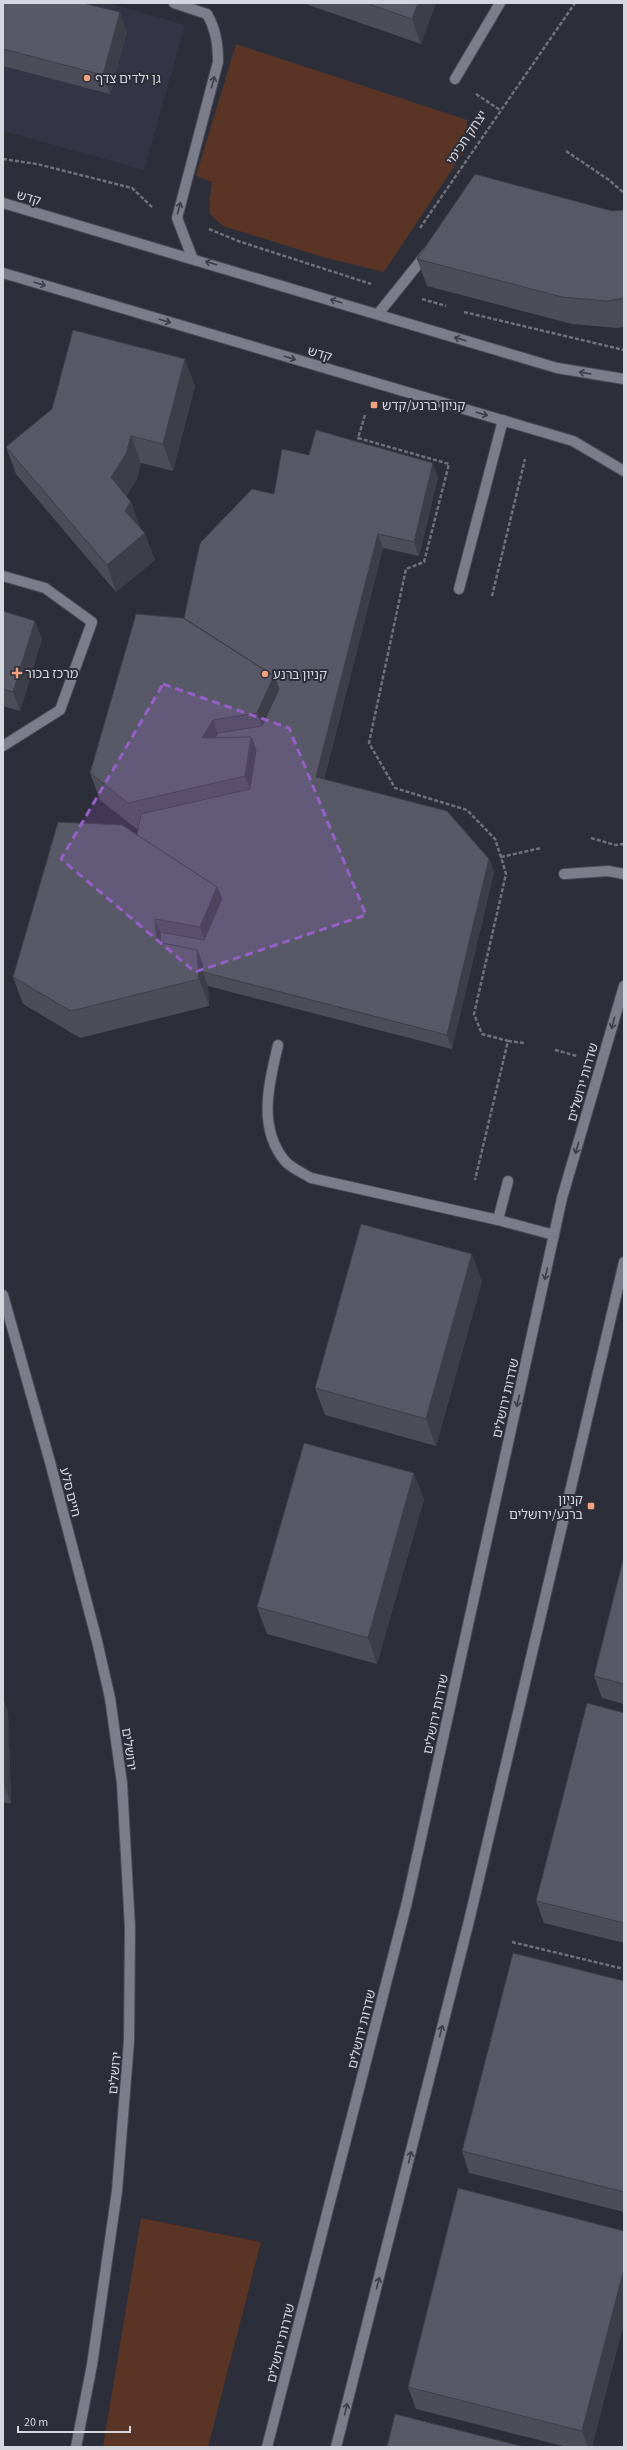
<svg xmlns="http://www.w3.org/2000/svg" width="627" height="2450" font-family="'Source Sans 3','Noto Sans Hebrew',sans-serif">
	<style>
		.built { fill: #333546 }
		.green { fill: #5a3526 }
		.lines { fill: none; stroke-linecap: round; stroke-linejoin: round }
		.lane-casing { stroke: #4b4c55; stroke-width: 12 }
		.street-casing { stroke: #4b4c55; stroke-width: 12 }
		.secondary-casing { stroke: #4b4c55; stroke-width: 12 }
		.path { stroke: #6f717b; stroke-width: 2.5; stroke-dasharray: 4 2; stroke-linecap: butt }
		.lane { stroke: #7b7d8a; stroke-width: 10 }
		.street { stroke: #7b7d8a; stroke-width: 10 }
		.secondary { stroke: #7b7d8a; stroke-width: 10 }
		.wall { fill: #4b4d58 }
		.shaded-wall { fill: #3d3e47 }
		.building { fill: #575966; stroke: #3d3e47 }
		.oneway { stroke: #3c3e49 }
		.marked { fill: #965fc8; fill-opacity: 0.2; stroke: #965fc8; stroke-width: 3; stroke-dasharray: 8 5; stroke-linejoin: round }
		.poi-dot { fill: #f2a17e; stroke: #2c2e39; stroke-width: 1.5 }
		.labels { text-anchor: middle; stroke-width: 4; stroke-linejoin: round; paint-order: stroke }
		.poi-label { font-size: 13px; fill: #d5d7de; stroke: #2c2e39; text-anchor: start }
		.street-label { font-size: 13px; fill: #d5d7de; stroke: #2c2e39 }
	</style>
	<rect width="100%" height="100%" fill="#2c2e39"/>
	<path class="built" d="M3 3H108L185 25 144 170 3 131Z"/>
	<g class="green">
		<path d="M236 44 467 120 465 150 384 272 323 257 223 226 210 214V198L212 182 196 176Z"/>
		<path d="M141 2218 261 2242 208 2447H103Z"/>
	</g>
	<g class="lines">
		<g class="lane-casing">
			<g id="lane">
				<path d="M174 3 207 14C216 30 218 44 218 62L177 218 192 257"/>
				<path d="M378 314 427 253"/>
				<path d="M459 589 503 420"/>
				<path d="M564 874 608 871 624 874"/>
				<path d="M278 1045C269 1084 257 1127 285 1161 291 1168 303 1173 311 1178L498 1220"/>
				<path d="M508 1181 498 1220 554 1235"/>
			</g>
		</g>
		<g class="street-casing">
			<g id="street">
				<path d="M455 79 500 3"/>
				<path d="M3 576 45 588 92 622 60 710 3 746"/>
				<path d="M3 1295 50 1462 97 1641 110 1698 122 1783 130 1928 129 2041 117 2191 92 2365 76 2447"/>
			</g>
		</g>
		<g class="secondary-casing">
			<g id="secondary">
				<path d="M3 203 557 368 624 379"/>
				<path d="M3 273 573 441 624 471"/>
				<path d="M267 2447 407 1902 562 1198 624 986"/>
				<path d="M336 2447 469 1921 624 1262"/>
			</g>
		</g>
		<g class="path">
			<path d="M476 94 500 110"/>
			<path d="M566 151 609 180 624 193"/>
			<path d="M3 159 37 164 132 188 153 208"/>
			<path d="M420 228 575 3"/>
			<path d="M209 229 238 241 371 284"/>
			<path d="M422 299 446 306"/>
			<path d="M464 312 624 350"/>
			<path d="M365 415 358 438 449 464 424 562 406 569 369 743 395 788 467 810 495 839 501 857 506 874 474 1014 482 1034 508 1041 475 1180"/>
			<path d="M492 596 525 459"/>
			<path d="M591 838 615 845 624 844"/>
			<path d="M501 857 541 848"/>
			<path d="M508 1041 524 1043"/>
			<path d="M555 1050 577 1056"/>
			<path d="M512 1942 624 1969"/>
		</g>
		<use href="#lane" class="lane"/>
		<use href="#street" class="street"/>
		<use href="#secondary" class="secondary"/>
	</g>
	<g class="wall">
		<path d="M3 3 127 31 110 94 3 66Z"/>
		<path d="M303 3H436L421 44Z"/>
		<path d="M624 210V327L617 328 572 324 427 286 417 259 612 211Z"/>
		<path d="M195 386 173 471 141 463 136 481 126 496 131 502 140 528 155 560 116 592 16 474 6 447 52 409Z"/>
		<path d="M309 455 438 477 419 556 383 548 324 780 489 859 494 872 452 1049 208 986 209 1006 80 1038 23 1004 13 977 137 835 138 830 100 800 90 773 184 618 274 494Z"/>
		<path d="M3 611 42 639 20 711 3 706Z"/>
		<path d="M482 1281 436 1446 325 1415 315 1388Z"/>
		<path d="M424 1499 377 1664 267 1634 257 1607Z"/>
		<path d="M624 1556V1704L602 1698 594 1676Z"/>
		<path d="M3 1699 8 1713 11 1803H3Z"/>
		<path d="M624 1713V1943L544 1923 536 1901Z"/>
		<path d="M624 1981V2212L469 2173 462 2151Z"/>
		<path d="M624 2322 592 2447H567L416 2409 408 2387Z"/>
	</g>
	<g class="shaded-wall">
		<path d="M418 3H436L421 44 412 19Z"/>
		<path d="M120 12 127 31 110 94 103 75Z"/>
		<path d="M185 359 195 386 173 471 163 444Z"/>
		<path d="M131 436 141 463 136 481 121 504 111 477Z"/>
		<path d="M433 463 438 477 419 556 414 542Z"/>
		<path d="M131 502 141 529 125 511Z"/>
		<path d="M145 533 155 560 116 592 107 565Z"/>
		<path d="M378 534 383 548 321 791 316 777Z"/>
		<path d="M35 621 42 639 20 711 13 692Z"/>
		<path d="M274 676 284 703 267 740 257 713Z"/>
		<path d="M213 720 223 747 202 738Z"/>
		<path d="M251 737 261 764 255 803 245 776Z"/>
		<path d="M489 859 494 872 452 1049 447 1035Z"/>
		<path d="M217 887 227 913 209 954 200 927Z"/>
		<path d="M155 919 165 946 157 942Z"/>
		<path d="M197 950 206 972H203L208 986 209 1006 199 979Z"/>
		<path d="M472 1254 482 1281 436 1446 426 1419Z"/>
		<path d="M414 1473 424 1499 377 1664 368 1638Z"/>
		<path d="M3 1699 8 1713 11 1803 4 1784 3 1747Z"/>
		<path d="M624 2269V2322L592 2447H588L582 2431Z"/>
	</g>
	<g class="building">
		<path d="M3 3H83L120 12 103 75 3 49Z"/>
		<path d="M366 3H418L412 19Z"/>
		<path d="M475 174 612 211 624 210V298L607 301 562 297 417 259Z"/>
		<path d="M73 330 185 359 163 444 131 436 126 454 111 477 131 502 125 511 145 533 107 565 6 447 52 409Z"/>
		<path d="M316 430 433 463 414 542 378 534 316 777 447 811 489 859 447 1035 203 972 202 963 197 950 161 943 160 932 204 940 222 899 217 887 137 835 141 814 250 789 256 750 251 737 215 738 218 733 262 726 279 689 274 676 184 618 200 543 252 489 274 494 282 449 309 455Z"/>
		<path d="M3 611 35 621 13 692 3 689Z"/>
		<path d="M136 614 183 618 274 676 257 713 213 720 202 738 251 737 245 776 128 803 90 773Z"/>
		<path d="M58 822 122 825 217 887 200 927 155 919 157 942 197 950 199 979 71 1011 13 977Z"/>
		<path d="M361 1224 472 1254 426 1419 315 1388Z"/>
		<path d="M304 1443 414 1473 368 1638 257 1607Z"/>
		<path d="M624 1556V1684L594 1676Z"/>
		<path d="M587 1703 624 1713V1923L536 1901Z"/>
		<path d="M3 1747 4 1784 3 1785Z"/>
		<path d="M513 1953 624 1981V2192L462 2151Z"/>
		<path d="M458 2188 624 2231V2269L582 2431 408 2387Z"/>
		<path d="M395 2414 525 2447H387Z"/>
	</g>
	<defs><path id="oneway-shaft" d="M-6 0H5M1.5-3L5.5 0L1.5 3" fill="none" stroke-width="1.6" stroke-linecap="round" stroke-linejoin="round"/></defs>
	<g class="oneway">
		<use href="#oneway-shaft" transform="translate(213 82) rotate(-75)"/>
		<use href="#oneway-shaft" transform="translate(179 208) rotate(-75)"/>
		<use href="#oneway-shaft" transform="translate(211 263) rotate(-163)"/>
		<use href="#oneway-shaft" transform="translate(40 284) rotate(16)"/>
		<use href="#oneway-shaft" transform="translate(336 301) rotate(-163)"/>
		<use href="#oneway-shaft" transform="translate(165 321) rotate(16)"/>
		<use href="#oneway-shaft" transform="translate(460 339) rotate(-163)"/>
		<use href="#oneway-shaft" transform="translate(290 358) rotate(16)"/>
		<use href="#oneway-shaft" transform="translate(585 373) rotate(-170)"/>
		<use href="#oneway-shaft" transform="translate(482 414) rotate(16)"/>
		<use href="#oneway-shaft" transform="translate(613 1023) rotate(106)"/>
		<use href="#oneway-shaft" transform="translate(577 1148) rotate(106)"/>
		<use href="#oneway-shaft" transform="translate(546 1274) rotate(103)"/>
		<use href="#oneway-shaft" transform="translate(518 1401) rotate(103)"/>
		<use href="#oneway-shaft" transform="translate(441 2031) rotate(-76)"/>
		<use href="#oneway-shaft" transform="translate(410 2157) rotate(-76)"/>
		<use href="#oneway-shaft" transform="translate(378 2283) rotate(-76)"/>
		<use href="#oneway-shaft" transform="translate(346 2409) rotate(-76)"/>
	</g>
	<path class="marked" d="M163 684 289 728 366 915 195 972 61 859Z"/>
	<g class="poi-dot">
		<circle cx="87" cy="78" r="4"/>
		<rect x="370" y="401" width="8" height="8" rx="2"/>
		<path d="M15 667h4v4h4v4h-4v4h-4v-4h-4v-4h4z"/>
		<circle cx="265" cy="674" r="4"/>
		<rect x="587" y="1502" width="8" height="8" rx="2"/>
	</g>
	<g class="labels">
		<g class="poi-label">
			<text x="95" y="83">גן ילדים צדף</text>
			<text x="382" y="410">קניון ברנע/קדש</text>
			<text x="25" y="678">מרכז בכור</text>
			<text x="273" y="679">קניון ברנע</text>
			<text x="583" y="1504" text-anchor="end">קניון<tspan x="583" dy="15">ברנע/ירושלים</tspan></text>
		</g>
		<g class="street-label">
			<text transform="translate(466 137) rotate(-56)" y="5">יצחק חכימי</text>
			<text transform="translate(29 197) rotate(16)" y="5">קדש</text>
			<text transform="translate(320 353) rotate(16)" y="5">קדש</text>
			<text transform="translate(582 1082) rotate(-74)" y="5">שדרות ירושלים</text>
			<text transform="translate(505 1398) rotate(-77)" y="5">שדרות ירושלים</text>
			<text transform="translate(71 1492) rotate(76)" y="5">חיים סלע</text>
			<text transform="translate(435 1714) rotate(-78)" y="5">שדרות ירושלים</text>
			<text transform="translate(130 1749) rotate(82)" y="5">ירושלים</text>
			<text transform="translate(361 2029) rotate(-76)" y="5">שדרות ירושלים</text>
			<text transform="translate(114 2073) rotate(-85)" y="5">ירושלים</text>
			<text transform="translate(280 2343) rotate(-76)" y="5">שדרות ירושלים</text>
		</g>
	</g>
	<rect width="627" height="2450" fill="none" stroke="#d5d7de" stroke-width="8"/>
	<path d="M18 2426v6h112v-6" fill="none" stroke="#d5d7de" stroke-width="2"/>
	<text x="24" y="2426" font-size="12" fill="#d5d7de" stroke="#2c2e39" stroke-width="3" paint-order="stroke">20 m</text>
</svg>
